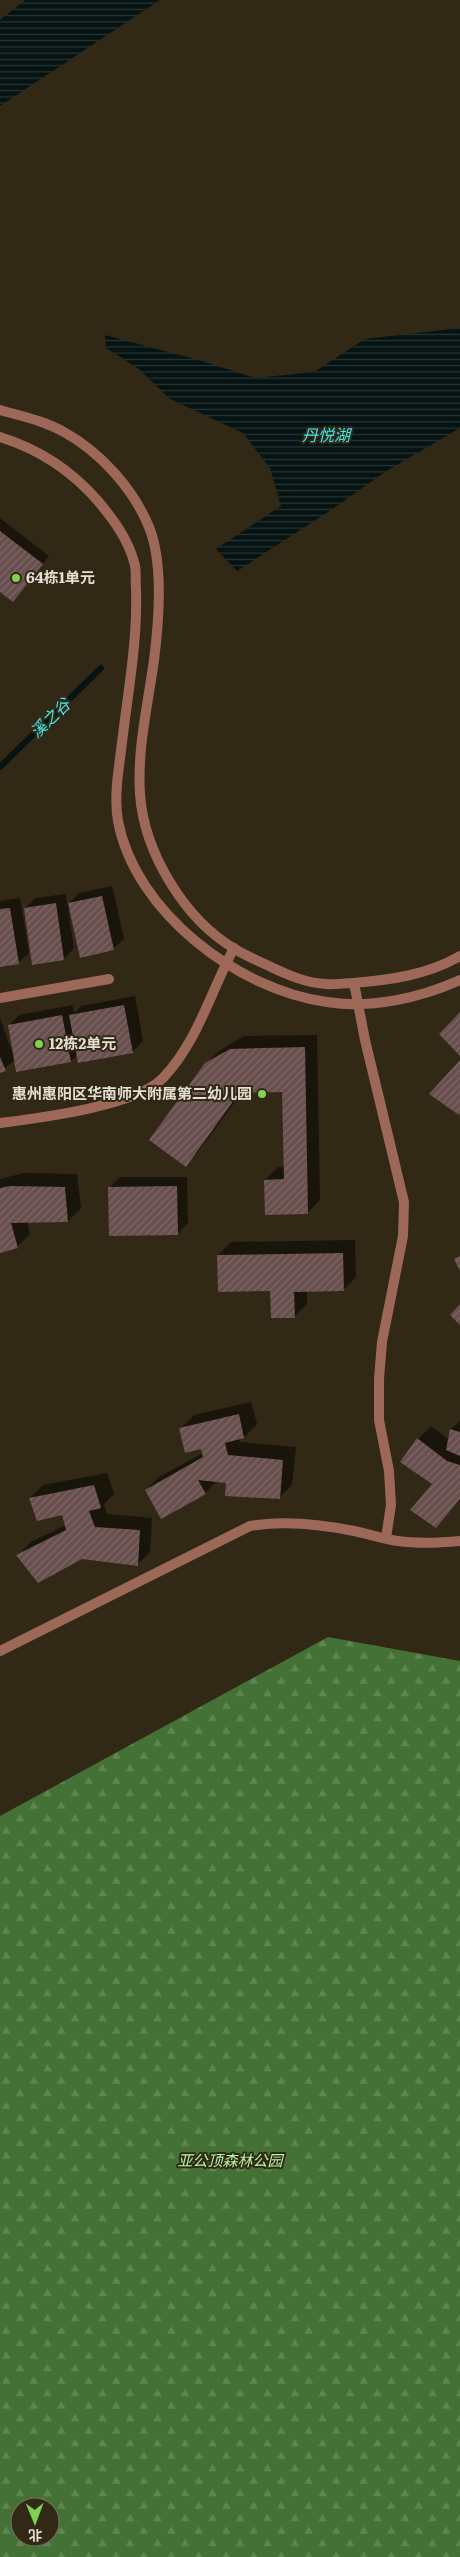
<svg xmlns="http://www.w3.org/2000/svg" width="460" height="2557" font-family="Literata,'Noto Sans SC',serif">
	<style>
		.forest { fill: url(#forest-firs); fill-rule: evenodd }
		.water { fill: url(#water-rules) }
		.shadow { fill: #0007 }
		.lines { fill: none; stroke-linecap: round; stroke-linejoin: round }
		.stream { stroke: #051313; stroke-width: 6 }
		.building { fill: url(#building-hatch) }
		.street { stroke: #9d6857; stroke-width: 10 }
		.poi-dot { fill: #82d04f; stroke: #312815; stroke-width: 2 }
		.labels { text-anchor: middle; stroke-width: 4; stroke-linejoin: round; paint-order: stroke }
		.poi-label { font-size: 15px; font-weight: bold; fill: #e4ded3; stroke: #312815; text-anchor: start }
		.park-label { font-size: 15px; font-style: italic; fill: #b3f5a0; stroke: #312815 }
		.water-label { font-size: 16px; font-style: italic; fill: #40e7ed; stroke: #312815 }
	</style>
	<defs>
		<pattern id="forest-firs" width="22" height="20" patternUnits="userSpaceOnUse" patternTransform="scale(1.25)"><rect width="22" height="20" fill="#447135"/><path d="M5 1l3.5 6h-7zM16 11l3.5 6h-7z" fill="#5f8551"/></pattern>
		<pattern id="water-rules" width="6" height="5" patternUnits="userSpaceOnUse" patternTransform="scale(1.25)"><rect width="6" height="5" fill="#051313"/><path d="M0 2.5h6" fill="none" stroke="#293534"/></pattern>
		<pattern id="building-hatch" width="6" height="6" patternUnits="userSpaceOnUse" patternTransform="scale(1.25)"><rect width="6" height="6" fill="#684f4e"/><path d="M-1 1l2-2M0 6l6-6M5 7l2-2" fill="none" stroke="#7d6867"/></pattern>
	</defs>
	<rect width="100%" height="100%" fill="#312815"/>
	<path class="forest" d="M328 1637 460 1661V2557H0V1816ZM20 2507H50V2537H20Z"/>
	<g class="water">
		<path d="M25 0H160L0 106V20Z"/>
		<path d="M460 328V428L388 470 331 510 237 571 216 549 281 506 270 468 243 433 170 399 139 369 106 348 105 335 202 361 255 378 314 372 365 339Z"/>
	</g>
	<g class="shadow">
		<path d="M0 518 49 556 20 593 0 590Z"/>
		<path d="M112 886 124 939 113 949 70 910H68L74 948 64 959 25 909 35 898 66 894 67 905 79 893Z"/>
		<path d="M20 898 29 953 18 963 0 966V901Z"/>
		<path d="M135 996 143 1041 133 1051 78 1054 71 1061 15 1060 0 1072V1018L12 1052 9 1025 19 1015 73 1005 74 1013 81 1006Z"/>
		<path d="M317 1035 320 1200 307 1213 265 1180 278 1167H285L283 1090 243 1091 198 1152 186 1165 206 1064 219 1051 244 1036Z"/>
		<path d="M24 1173 77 1174 81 1208 68 1221H27L30 1234 17 1247 0 1251V1179Z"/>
		<path d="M120 1177H187L188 1223 177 1234 109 1188Z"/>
		<path d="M355 1240 356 1277 343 1290 307 1291V1304L294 1317 272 1290 218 1255 231 1242Z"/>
		<path d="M251 1402 257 1424 244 1437 239 1438 240 1442 296 1447 292 1485 279 1498 228 1481H217L205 1493 162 1517 146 1490 159 1477 203 1453 202 1448 181 1428 194 1415Z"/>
		<path d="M460 1421V1500L436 1527 434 1484 402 1462 418 1439 431 1426 449 1440 451 1429Z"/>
		<path d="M107 1473 114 1494 104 1504 107 1514 152 1518 150 1552 137 1565 81 1558 18 1555 31 1542 66 1525 63 1514 30 1498 43 1485Z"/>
	</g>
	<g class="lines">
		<path class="stream" d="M0 767 101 668"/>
	</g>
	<g class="building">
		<path d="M0 531 43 564 13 602 0 592Z"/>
		<path d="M102 896 114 950 80 958 68 903Z"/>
		<path d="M56 903 64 960 32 965 24 908Z"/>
		<path d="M10 908 19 964 0 967V909Z"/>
		<path d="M124 1005 133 1053 78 1063 69 1015Z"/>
		<path d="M460 1012V1056L439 1034Z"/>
		<path d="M62 1015 71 1062 16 1072 8 1025Z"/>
		<path d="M305 1047 308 1214 265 1215 264 1180 284 1179 282 1092 239 1093 186 1167 149 1140 205 1063 230 1049Z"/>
		<path d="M0 1057 6 1071 0 1073Z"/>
		<path d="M460 1060V1113L459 1115 429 1094Z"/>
		<path d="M10 1186 65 1187 68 1222 11 1223 18 1248 0 1253V1188Z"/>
		<path d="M177 1186 178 1235 109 1236 108 1187Z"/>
		<path d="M343 1253 344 1291 294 1292 295 1318H271L270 1291 218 1292 217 1255Z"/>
		<path d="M460 1256V1271L454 1259Z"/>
		<path d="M460 1304V1325L450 1315Z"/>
		<path d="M239 1414 244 1438 225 1443 228 1455 283 1460 280 1499 225 1496 226 1483 198 1480 206 1494 161 1519 145 1490 203 1457 201 1449 185 1453 179 1428Z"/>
		<path d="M450 1429 460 1432V1456L446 1450Z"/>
		<path d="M417 1438 447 1461 460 1465V1499L436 1528 410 1510 432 1484 400 1462Z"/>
		<path d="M94 1485 101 1508 89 1511 95 1527 140 1530 138 1566 82 1559 38 1583 16 1555 66 1530 62 1515 37 1521 29 1498Z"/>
	</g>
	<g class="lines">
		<g class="street">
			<path d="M0 410C21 416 45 421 64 432 100 452 133 488 149 527 164 564 159 621 154 660 148 704 137 749 140 794 144 852 184 919 235 949 246 956 259 961 271 967 288 975 306 983 326 984 335 985 344 983 353 983 390 980 427 975 460 956"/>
			<path d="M0 437C39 449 71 470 98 501 113 519 128 539 134 562 137 569 135 580 136 588 138 642 127 697 121 751 118 773 114 799 118 821 135 912 238 990 327 1002 371 1009 420 998 460 980"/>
			<path d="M354 983 365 1040 404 1202 403 1236 382 1342 379 1379V1420L389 1471 391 1505 386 1538"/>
			<path d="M0 998 109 979"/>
			<path d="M0 1123C39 1118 136 1106 163 1078 197 1043 211 991 234 948"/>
			<path d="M0 1651 250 1526C284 1520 320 1524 354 1531 369 1534 383 1539 398 1541 419 1544 439 1543 460 1541"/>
		</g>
	</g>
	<g class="poi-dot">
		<circle cx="16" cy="578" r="5"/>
		<circle cx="39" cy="1044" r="5"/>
		<circle cx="262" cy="1094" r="5"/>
	</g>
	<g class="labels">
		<g class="poi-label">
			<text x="26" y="583">64栋1单元</text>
			<text x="49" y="1049">12栋2单元</text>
			<text x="252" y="1099" text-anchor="end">惠州惠阳区华南师大附属第二幼儿园</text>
		</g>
		<g class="park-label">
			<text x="230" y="2166">亚公顶森林公园</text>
		</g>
		<g class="water-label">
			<text x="326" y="441">丹悦湖</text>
			<text transform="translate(50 718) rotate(-44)" y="6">溪之谷</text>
		</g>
	</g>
	<g transform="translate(35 2522) rotate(179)"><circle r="24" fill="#312815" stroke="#797161"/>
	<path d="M0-4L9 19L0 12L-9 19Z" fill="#82d04f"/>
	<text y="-8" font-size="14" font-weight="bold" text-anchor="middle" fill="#e4ded3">北</text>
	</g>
</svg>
